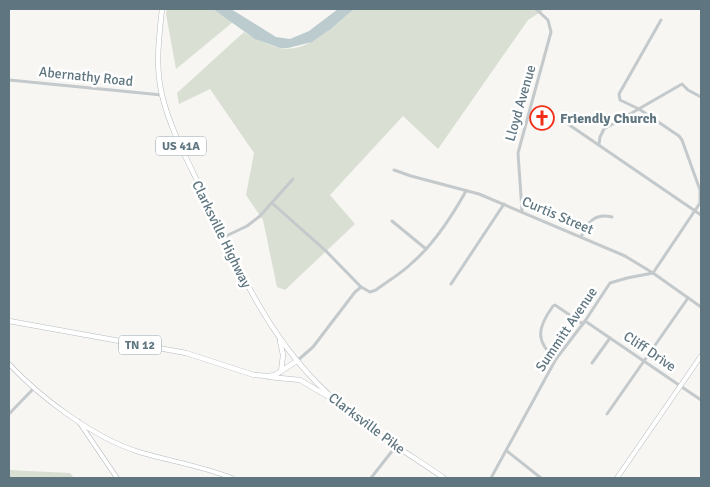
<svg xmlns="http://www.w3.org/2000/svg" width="710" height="487" font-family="Signika,sans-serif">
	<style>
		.green { fill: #d9dfd3 }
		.water { fill: #bccbce }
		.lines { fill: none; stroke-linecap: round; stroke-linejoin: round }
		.secondary-casing { stroke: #b6bdc0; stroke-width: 5 }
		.primary-casing { stroke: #b7bcbf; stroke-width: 5.5 }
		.street { stroke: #c4c9cb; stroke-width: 3 }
		.secondary { stroke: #fff; stroke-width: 4 }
		.primary { stroke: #fff; stroke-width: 4.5 }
		.labels { text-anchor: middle; stroke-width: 5; stroke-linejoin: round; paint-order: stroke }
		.shield { fill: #fff; stroke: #8f9fa6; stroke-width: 1 }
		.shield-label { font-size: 12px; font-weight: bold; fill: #5f7680 }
		.street-label { font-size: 14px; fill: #5f7680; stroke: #fff }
		.poi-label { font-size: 14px; font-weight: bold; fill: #5f7680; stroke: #fff; text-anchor: start }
	</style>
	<rect width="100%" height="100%" fill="#f7f6f3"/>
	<g class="green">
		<path d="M167 9H213L233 22 176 69 166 14Z"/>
		<path d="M354 9H545L528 20 438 149 403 116 330 195 355 224 285 290 277 287 263 220 246 195 254 153 210 89 179 104 177 93 244 32C253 38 270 46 280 48 306 54 336 25 354 9Z"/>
		<path d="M9 470 70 473 74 478H9Z"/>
	</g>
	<path class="water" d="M213 9H231L276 37 290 39 309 31 338 9H354L331 29 312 42 288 48H280L255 39Z"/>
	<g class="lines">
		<g class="secondary-casing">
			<g id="secondary">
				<path d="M9 364C41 398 94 438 139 452 169 461 202 466 232 478"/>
				<path d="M79 422 117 478"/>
				<path d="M617 478 701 356"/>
			</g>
		</g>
		<g class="primary-casing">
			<g id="primary">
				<path d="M162 9C159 38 155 66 162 95 170 129 188 161 203 193 235 261 264 329 317 383 354 421 400 448 444 478"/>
				<path d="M9 321 186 353 254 375 268 376 275 375 297 361"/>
				<path d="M280 341 283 355 281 372"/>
				<path d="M269 377 300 380 327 396"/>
			</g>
		</g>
		<g class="street">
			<path d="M9 80 162 95"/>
			<path d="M565 122 701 215"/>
			<path d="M599 144 600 137 604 129 682 84 688 90 701 97"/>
			<path d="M394 170 411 176 479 194 625 256 653 273 701 307"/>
			<path d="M272 203 326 251 361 287"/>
			<path d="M522 211 518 153 551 32 548 20 536 9"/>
			<path d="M392 221 426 249"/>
			<path d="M224 237 247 226 260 216 293 179"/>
			<path d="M581 237C587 222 595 213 612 217"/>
			<path d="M451 284 504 204"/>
			<path d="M585 321 701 400"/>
			<path d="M556 359C534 341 538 327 553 306L555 305 583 324"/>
			<path d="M297 361 313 347 355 292 361 287 370 292 376 290C388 281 402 273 413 262 435 243 452 216 466 191"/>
			<path d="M592 363 610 338"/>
			<path d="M9 414 34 388"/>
			<path d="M607 414 688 298"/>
			<path d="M507 451 541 478"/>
			<path d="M371 478 396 446"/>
			<path d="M491 478 556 359 585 321 610 283 627 278 653 273 700 203V190L682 140 679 136 639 109 620 100 619 94 661 20"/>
		</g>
		<use href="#secondary" class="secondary"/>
		<use href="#primary" class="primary"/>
	</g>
	<defs>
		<g id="church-ring" transform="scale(1.25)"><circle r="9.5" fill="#fff" stroke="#f12e18" stroke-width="1.5"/><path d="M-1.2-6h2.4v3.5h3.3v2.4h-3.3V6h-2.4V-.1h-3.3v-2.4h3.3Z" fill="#f12e18"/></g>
	</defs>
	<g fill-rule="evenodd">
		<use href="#church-ring" x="542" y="118"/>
	</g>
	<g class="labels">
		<g class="shield">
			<rect x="156" y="136.5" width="50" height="19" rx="4"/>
			<rect x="119" y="335.5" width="42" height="19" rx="4"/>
		</g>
		<g class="shield-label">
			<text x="181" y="150">US 41A</text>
			<text x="140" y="349">TN 12</text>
		</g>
		<g class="street-label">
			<text transform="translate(86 76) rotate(6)" y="5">Abernathy Road</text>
			<text transform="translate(520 103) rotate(-74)" y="5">Lloyd Avenue</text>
			<text transform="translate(558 215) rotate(23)" y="5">Curtis Street</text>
			<text transform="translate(222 234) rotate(64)" y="5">Clarksville Highway</text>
			<text transform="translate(566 329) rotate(-56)" y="5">Summitt Avenue</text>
			<text transform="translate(650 351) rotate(34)" y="5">Cliff Drive</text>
			<text transform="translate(367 423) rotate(37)" y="5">Clarksville Pike</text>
		</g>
		<g class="poi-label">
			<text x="560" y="123">Friendly Church</text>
		</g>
	</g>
	<rect width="710" height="487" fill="none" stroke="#5f7680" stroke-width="20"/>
</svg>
